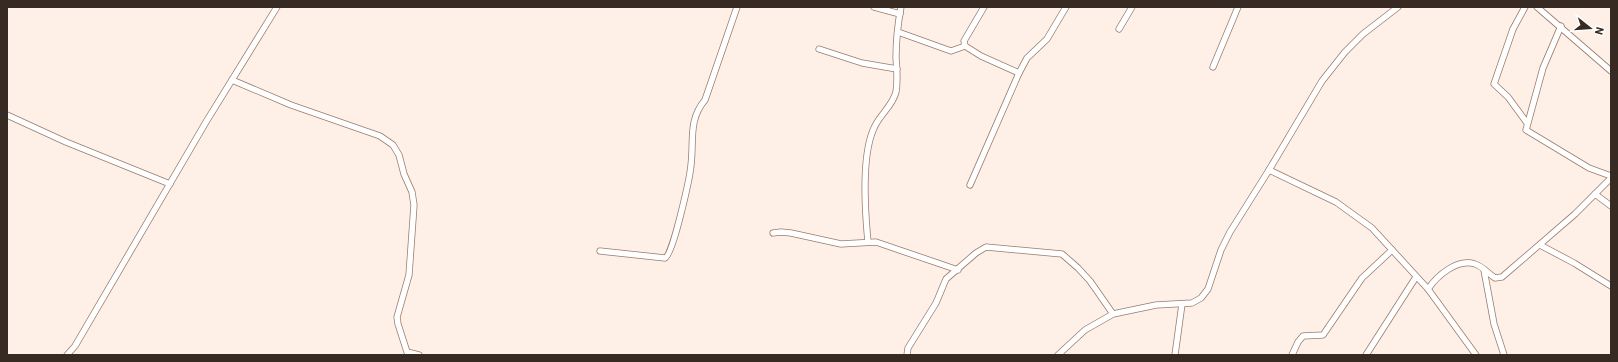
<svg xmlns="http://www.w3.org/2000/svg" width="1618" height="362" font-family="Barlow,sans-serif">
	<style>
		.lines { fill: none; stroke-linecap: round; stroke-linejoin: round }
		.street-casing { stroke: #9b7b6a; stroke-width: 7 }
		.street { stroke: #fff; stroke-width: 5.5 }
	</style>
	<rect width="100%" height="100%" fill="#feefe7"/>
	<g class="lines">
		<g class="street-casing">
			<g id="street">
				<path d="M874 7 900 14"/>
				<path d="M984 7 964 41 965 46 981 56 1019 73"/>
				<path d="M1525 7 1513 29 1494 84 1508 97 1527 123"/>
				<path d="M1537 7 1611 71"/>
				<path d="M1561 26 1543 68 1526 130 1589 168 1611 176"/>
				<path d="M1119 29 1132 7"/>
				<path d="M898 32 951 51 965 46"/>
				<path d="M819 49 862 63 897 69"/>
				<path d="M1213 67 1238 7"/>
				<path d="M232 80 291 105 380 136 393 145 399 155 404 174 412 192 414 205 409 275 397 317 398 324 407 352 419 355"/>
				<path d="M7 115 66 142 170 184"/>
				<path d="M1269 170 1336 202 1372 228 1428 289 1476 355"/>
				<path d="M970 185 1019 73 1027 58 1047 39 1066 7"/>
				<path d="M1595 194 1611 206"/>
				<path d="M773 233 781 232 791 233 841 244 876 242 958 270"/>
				<path d="M868 242C865 211 861 156 874 128 880 114 892 107 896 92 898 80 897 70 896 58 896 42 898 23 901 7"/>
				<path d="M1540 245 1574 263 1611 286"/>
				<path d="M600 251 665 258C673 255 690 177 691 165 694 141 688 120 705 100L737 7"/>
				<path d="M1484 270 1494 324 1504 355"/>
				<path d="M1428 289C1437 276 1457 258 1475 264 1482 266 1489 274 1495 278L1502 277 1575 214 1611 178"/>
				<path d="M67 355 75 346 206 122 277 7"/>
				<path d="M907 355 908 348 936 303 946 279 976 253 986 247 1062 254 1078 268 1090 281 1113 314"/>
				<path d="M1058 355 1085 330 1113 314 1156 305 1192 303 1201 298 1208 289 1221 250 1230 232 1269 170 1322 81 1345 52 1363 34 1398 7"/>
				<path d="M1175 355 1182 304"/>
				<path d="M1292 355 1298 342 1303 336 1323 335 1362 278 1392 250"/>
				<path d="M1366 355 1416 277"/>
			</g>
		</g>
		<use href="#street" class="street"/>
	</g>
	<rect width="1618" height="362" fill="none" stroke="#372a23" stroke-width="16"/>
	<g transform="translate(1590 28) rotate(107)" stroke="#ffffff" stroke-width="3" paint-order="stroke">
	<path d="M0-3L7 15L0 10L-7 15Z" fill="#372a23"/>
	<text y="-6" font-size="11" font-weight="bold" text-anchor="middle" fill="#372a23">N</text>
	</g>
</svg>
